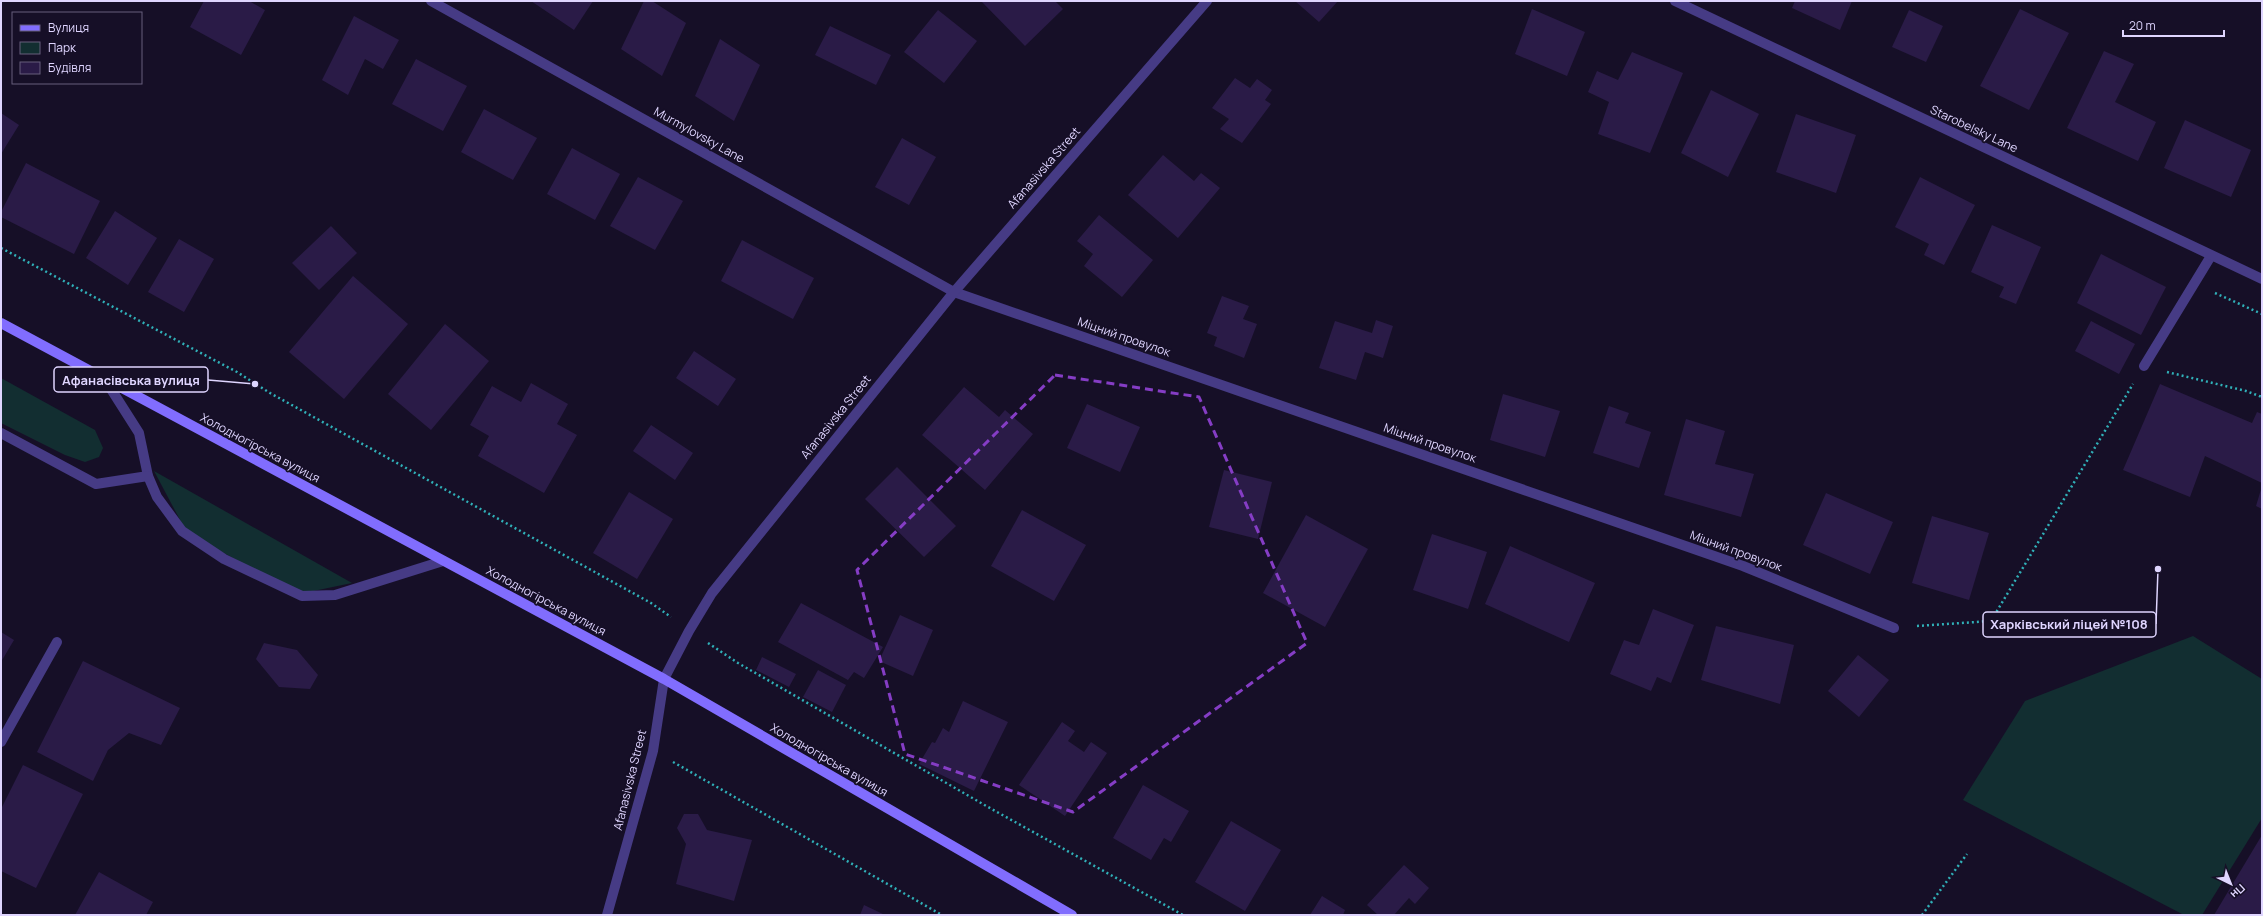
<svg xmlns="http://www.w3.org/2000/svg" width="2263" height="916" font-family="Manrope,sans-serif">
	<style>
		.green { fill: #122e31 }
		.building { fill: #2a1b47 }
		.lines { fill: none; stroke-linecap: round; stroke-linejoin: round }
		.path { stroke: #30b0b8; stroke-width: 2.5; stroke-dasharray: 2 3; stroke-linecap: butt }
		.lane { stroke: #463b85; stroke-width: 10 }
		.street { stroke: #463b85; stroke-width: 10 }
		.secondary { stroke: #816dfe; stroke-width: 10 }
		.marked { fill: none; stroke: #853dc5; stroke-width: 3; stroke-dasharray: 8 5; stroke-linejoin: round }
		.labels { text-anchor: middle; stroke-width: 3.5; stroke-linejoin: round; paint-order: stroke }
		.street-label { font-size: 12px; fill: #dfd5ff; stroke: #160f27 }
		.leader { fill: none; stroke: #dfd5ff; stroke-width: 1.5 }
		.callout-dot { fill: #dfd5ff; stroke: #160f27; stroke-width: 1.5 }
		.callout { fill: #160f27; stroke: #dfd5ff; stroke-width: 1.5 }
		.callout-label { font-size: 13px; text-anchor: middle; font-weight: bold; fill: #dfd5ff }
	</style>
	<rect width="100%" height="100%" fill="#160f27"/>
	<g class="green">
		<path d="M1 378 95 430 103 448 99 457 85 462 65 455 1 423Z"/>
		<path d="M154 471 352 583 299 594 187 533Z"/>
		<path d="M2193 636 2262 679V818L2202 915H2184L1963 800 2025 701Z"/>
	</g>
	<g class="building">
		<path d="M204 1H249L265 10 241 55 190 27Z"/>
		<path d="M531 1H593L574 30Z"/>
		<path d="M644 1H652L686 23 662 76 621 49Z"/>
		<path d="M981 1H1055L1063 9 1025 46Z"/>
		<path d="M1295 1H1338L1319 22Z"/>
		<path d="M1795 1H1852L1840 30 1792 8Z"/>
		<path d="M1532 9 1585 32 1567 76 1515 54Z"/>
		<path d="M2020 9 2069 33 2029 110 1980 86Z"/>
		<path d="M938 10 977 41 944 83 904 52Z"/>
		<path d="M1909 10 1943 26 1926 62 1892 47Z"/>
		<path d="M354 16 399 40 383 69 365 59 348 95 322 80Z"/>
		<path d="M830 26 891 55 876 85 815 55Z"/>
		<path d="M720 39 760 65 734 121 695 96Z"/>
		<path d="M2104 51 2134 64 2115 102 2156 122 2138 161 2067 128Z"/>
		<path d="M1632 52 1683 73 1650 153 1598 134 1609 102 1588 92 1597 71 1618 80Z"/>
		<path d="M416 59 467 86 443 131 392 104Z"/>
		<path d="M1235 78 1250 88 1257 79 1272 90 1265 100 1271 104 1242 143 1220 129 1229 119 1212 108Z"/>
		<path d="M1711 90 1759 114 1728 177 1681 153Z"/>
		<path d="M484 109 537 138 513 180 461 152Z"/>
		<path d="M1 113 19 125 1 154Z"/>
		<path d="M1796 114 1856 135 1836 193 1776 172Z"/>
		<path d="M2185 120 2251 150 2231 197 2164 168Z"/>
		<path d="M902 138 936 157 909 205 875 187Z"/>
		<path d="M572 148 620 174 595 220 547 194Z"/>
		<path d="M1163 155 1194 181 1201 173 1220 188 1178 238 1128 195Z"/>
		<path d="M26 163 100 201 74 254 1 217V212Z"/>
		<path d="M638 177 683 201 655 250 610 226Z"/>
		<path d="M1920 177 1975 205 1944 265 1924 255 1929 244 1895 227Z"/>
		<path d="M115 211 157 238 128 285 86 258Z"/>
		<path d="M1099 215 1153 260 1122 297 1084 266 1093 254 1077 241Z"/>
		<path d="M1992 225 2041 247 2016 304 1999 297 2004 287 1971 272Z"/>
		<path d="M331 226 357 253 319 290 292 263Z"/>
		<path d="M179 239 214 259 184 312 148 292Z"/>
		<path d="M742 240 814 278 793 319 721 281Z"/>
		<path d="M2101 254 2166 287 2141 335 2077 303Z"/>
		<path d="M353 276 408 324 344 399 289 352Z"/>
		<path d="M1222 296 1249 306 1243 319 1257 324 1244 358 1214 346 1217 337 1207 333Z"/>
		<path d="M1376 320 1393 326 1383 358 1365 352 1356 380 1319 368 1335 321 1372 333Z"/>
		<path d="M2091 321 2135 344 2119 374 2075 351Z"/>
		<path d="M445 324 489 361 431 430 388 394Z"/>
		<path d="M694 351 736 379 718 406 676 378Z"/>
		<path d="M531 383 568 404 557 424 577 435 544 493 478 456 489 436 470 425 492 386 521 402Z"/>
		<path d="M2160 384 2252 423 2257 412 2262 414V483L2205 456 2190 497 2123 470Z"/>
		<path d="M964 387 999 417 1005 410 1033 434 985 490 922 435Z"/>
		<path d="M1503 394 1560 411 1545 457 1490 440Z"/>
		<path d="M1087 404 1140 427 1120 472 1067 448Z"/>
		<path d="M1609 406 1629 413 1625 423 1651 432 1639 468 1593 453Z"/>
		<path d="M1686 419 1725 431 1715 464 1754 474 1741 517 1664 495Z"/>
		<path d="M651 425 693 453 675 480 633 451Z"/>
		<path d="M897 467 956 526 924 557 865 499Z"/>
		<path d="M1224 470 1272 482 1258 539 1209 527Z"/>
		<path d="M2262 486V509L2256 506Z"/>
		<path d="M629 492 673 519 637 579 593 553Z"/>
		<path d="M1826 493 1893 522 1870 574 1803 545Z"/>
		<path d="M1022 510 1086 545 1054 601 991 566Z"/>
		<path d="M1306 515 1368 549 1325 627 1263 593Z"/>
		<path d="M1932 516 1989 533 1969 600 1912 583Z"/>
		<path d="M1432 534 1487 552 1468 609 1413 590Z"/>
		<path d="M1510 546 1595 583 1569 642 1485 604Z"/>
		<path d="M801 603 883 647 864 678 854 672 848 680 778 642Z"/>
		<path d="M1653 609 1694 625 1671 683 1657 677 1651 691 1610 674 1624 640 1639 645Z"/>
		<path d="M900 615 933 630 913 676 879 661Z"/>
		<path d="M1716 626 1794 645 1780 704 1701 680Z"/>
		<path d="M1 632 14 640 1 662Z"/>
		<path d="M264 643 297 650 318 675 310 689 279 687 256 659Z"/>
		<path d="M1858 655 1889 680 1859 717 1828 691Z"/>
		<path d="M762 657 796 674 789 687 756 670Z"/>
		<path d="M83 661 180 708 161 745 129 733 108 750 93 781 37 752Z"/>
		<path d="M818 670 846 685 832 712 803 697Z"/>
		<path d="M963 701 1008 722 974 791 919 764 932 742 935 743 943 728 949 732Z"/>
		<path d="M1062 722 1075 731 1068 741 1084 752 1091 742 1107 753 1065 816 1019 785Z"/>
		<path d="M23 765 83 794 36 888 1 871V809Z"/>
		<path d="M1143 785 1189 811 1171 842 1164 838 1151 860 1113 838Z"/>
		<path d="M684 814H698L707 830 752 840 734 901 676 884 686 844 677 828Z"/>
		<path d="M1231 821 1281 850 1245 911 1195 882Z"/>
		<path d="M2262 835V915H2214Z"/>
		<path d="M1404 865 1429 888 1415 904 1409 898 1394 915H1378L1367 905Z"/>
		<path d="M99 872 153 902 146 915H75Z"/>
		<path d="M1322 896 1345 910 1343 915H1310Z"/>
		<path d="M864 905 885 915H860Z"/>
	</g>
	<g class="lines">
		<g class="path">
			<path d="M1 248 237 372 270 393 651 603 671 617"/>
			<path d="M2215 293 2262 314"/>
			<path d="M2167 372 2246 391 2262 397"/>
			<path d="M1917 626 1991 621 2133 384"/>
			<path d="M708 643 738 663 988 807 1183 915"/>
			<path d="M673 762 942 915"/>
			<path d="M1922 915 1967 854"/>
		</g>
		<g class="lane">
			<path d="M2144 366 2211 256"/>
			<path d="M104 378 139 433 148 476 157 497 182 531 224 559 302 596 335 595 443 561"/>
			<path d="M1 433 96 484 148 476"/>
			<path d="M1 742 57 642"/>
		</g>
		<g class="street">
			<path d="M431 1 954 292 1743 566 1894 628"/>
			<path d="M1675 1 2262 279"/>
			<path d="M607 915 653 751 664 679 689 631 712 593 954 292 1207 1"/>
		</g>
		<path class="secondary" d="M1 323 664 679 1072 915"/>
	</g>
	<path class="marked" d="M1055 375 1199 397 1307 643 1073 812 905 754 857 570Z"/>
	<g class="labels">
		<g class="street-label">
			<text transform="translate(1974 129) rotate(25)" y="4">Starobelsky Lane</text>
			<text transform="translate(699 135) rotate(29)" y="4">Murmylovsky Lane</text>
			<text transform="translate(1044 168) rotate(-49)" y="4">Afanasivska Street</text>
			<text transform="translate(1124 337) rotate(19)" y="4">Міцний провулок</text>
			<text transform="translate(836 417) rotate(-51)" y="4">Afanasivska Street</text>
			<text transform="translate(1430 443) rotate(19)" y="4">Міцний провулок</text>
			<text transform="translate(260 448) rotate(28)" y="4">Холодногірська вулиця</text>
			<text transform="translate(1736 551) rotate(20)" y="4">Міцний провулок</text>
			<text transform="translate(546 601) rotate(28)" y="4">Холодногірська вулиця</text>
			<text transform="translate(829 760) rotate(30)" y="4">Холодногірська вулиця</text>
			<text transform="translate(630 780) rotate(-76)" y="4">Afanasivska Street</text>
		</g>
	</g>
	<path class="leader" d="M255 384L208 380M2158 569L2156 624"/>
	<g class="callout-dot">
		<circle cx="255" cy="384" r="4"/>
		<circle cx="2158" cy="569" r="4"/>
	</g>
	<g class="callout">
		<rect x="54" y="367" width="154" height="25" rx="4"/>
		<rect x="1983" y="612" width="173" height="25" rx="4"/>
	</g>
	<g class="callout-label">
		<text x="131" y="385">Афанасівська вулиця</text>
		<text x="2069" y="629">Харківський ліцей №108</text>
	</g>
	<rect width="2263" height="916" fill="none" stroke="#dfd5ff" stroke-width="4"/>
	<rect x="12" y="12" width="130" height="72" fill="#160f27" stroke="#665e7d"/>
	<rect x="20" y="25" width="20" height="6" fill="#816dfe" stroke="#665e7d"/>
	<text x="48" y="32" font-size="12" fill="#dfd5ff">Вулиця</text>
	<rect x="20" y="42" width="20" height="12" fill="#122e31" stroke="#665e7d"/>
	<text x="48" y="52" font-size="12" fill="#dfd5ff">Парк</text>
	<rect x="20" y="62" width="20" height="12" fill="#2a1b47" stroke="#665e7d"/>
	<text x="48" y="72" font-size="12" fill="#dfd5ff">Будівля</text>
	<g transform="translate(2231 884) rotate(137)" stroke="#160f27" stroke-width="3" paint-order="stroke">
	<path d="M0-3L7 15L0 10L-7 15Z" fill="#dfd5ff"/>
	<text y="-6" font-size="11" font-weight="bold" text-anchor="middle" fill="#dfd5ff">Пн</text>
	</g>
	<path d="M2123 30v6h101v-6" fill="none" stroke="#dfd5ff" stroke-width="2"/>
	<text x="2129" y="30" font-size="12" fill="#dfd5ff" stroke="#160f27" stroke-width="3" paint-order="stroke">20 m</text>
</svg>
